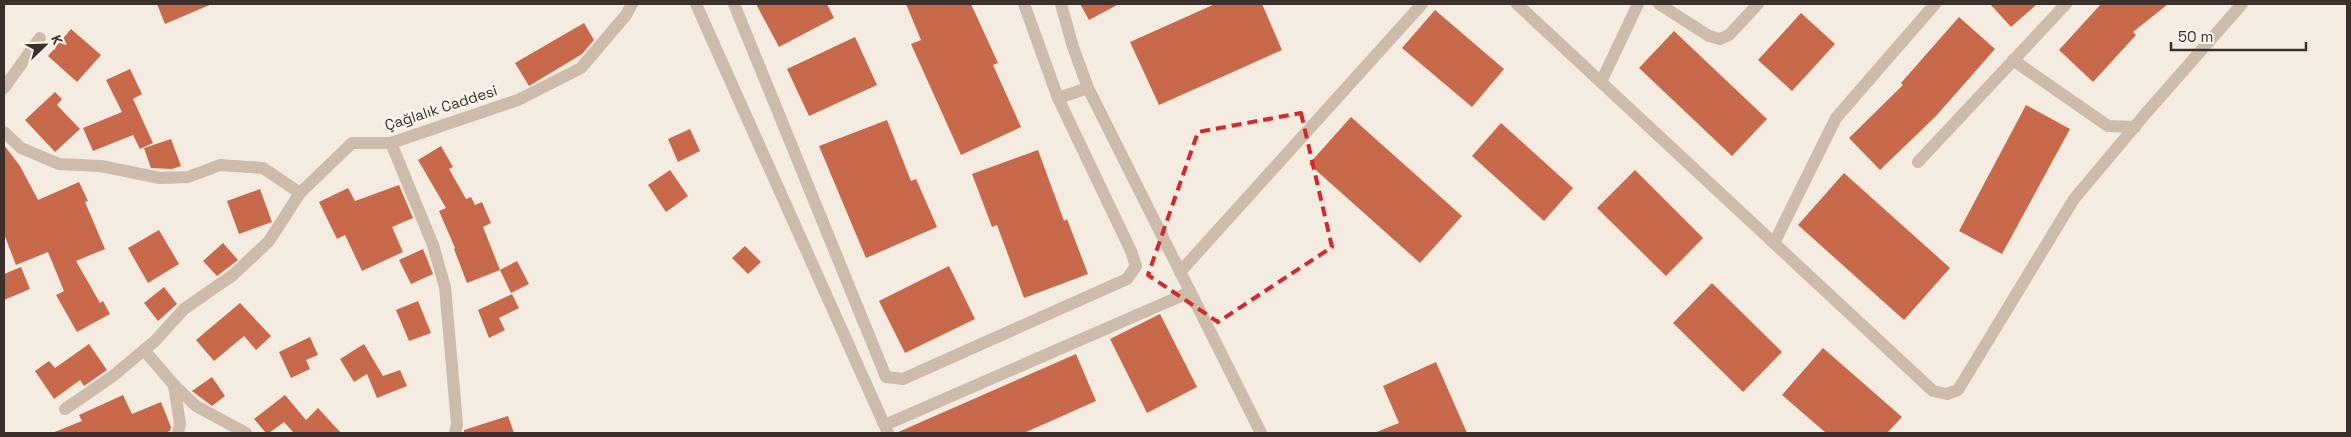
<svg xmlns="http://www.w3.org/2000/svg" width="2351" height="437" font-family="'Space Grotesk',sans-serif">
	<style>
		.building { fill: #c8694b }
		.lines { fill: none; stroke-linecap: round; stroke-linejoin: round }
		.minor { stroke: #cdbbac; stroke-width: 12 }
		.marked { fill: none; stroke: #d62828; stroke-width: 4; stroke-dasharray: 10 6; stroke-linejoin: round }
		.labels { text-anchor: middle; stroke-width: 5; stroke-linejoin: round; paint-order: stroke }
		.street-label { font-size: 15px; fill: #3b302b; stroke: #fbf5ee }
	</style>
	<rect width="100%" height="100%" fill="#f4ebe1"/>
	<g class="building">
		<path d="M157 4H212L165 24Z"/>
		<path d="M756 4H827L834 18 779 47Z"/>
		<path d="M906 4H971L998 63 993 65 1021 127 961 155 911 44 921 40Z"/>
		<path d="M1080 4H1119L1089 20Z"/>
		<path d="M1215 4H1262L1282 50 1159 105 1130 42Z"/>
		<path d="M1990 4H2037L2011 27Z"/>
		<path d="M2101 4H2168L2133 32 2136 35 2093 82 2059 50Z"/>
		<path d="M1435 10 1504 69 1472 107 1402 48Z"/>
		<path d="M1801 13 1835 44 1792 91 1758 60Z"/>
		<path d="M1959 17 1995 49 1936 116 1880 170 1849 138 1903 85 1901 83Z"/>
		<path d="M584 23 594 40 582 54 529 86 515 63Z"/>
		<path d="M71 29 101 55 77 82 48 56Z"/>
		<path d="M1674 31 1767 119 1732 156 1639 68Z"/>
		<path d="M855 37 877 85 809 116 787 69Z"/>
		<path d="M130 69 142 94 133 99 153 143 140 149 133 135 93 151 83 128 122 112 106 80Z"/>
		<path d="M55 92 62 99 57 105 80 129 55 152 25 120Z"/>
		<path d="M2026 105 2070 129 2002 254 1959 231Z"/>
		<path d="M1351 117 1462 216 1420 263 1309 164Z"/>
		<path d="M887 120 911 181 916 179 937 227 866 258 819 146Z"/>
		<path d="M1501 123 1573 188 1544 221 1472 156Z"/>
		<path d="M690 129 700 151 678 162 668 139Z"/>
		<path d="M171 139 181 166 172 169 151 168 144 148Z"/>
		<path d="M4 145 20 166 38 200 79 182 88 201 85 202 105 249 76 261 100 303 103 301 110 314 77 332 56 295 64 291 48 252 16 265 4 234Z"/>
		<path d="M441 146 453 167 449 169 466 199 471 197 475 205 482 202 491 223 483 227 500 270 467 283 454 249 455 248 439 211 446 208 418 160Z"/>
		<path d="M1038 150 1064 221 1067 219 1088 274 1024 298 997 225 992 227 972 174Z"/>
		<path d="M670 170 688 196 666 212 648 185Z"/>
		<path d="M1635 170 1703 238 1666 276 1597 208Z"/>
		<path d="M1844 173 1950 268 1904 320 1798 225Z"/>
		<path d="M399 185 413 218 392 227 403 252 362 271 345 235 337 239 319 202 348 188 355 201Z"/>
		<path d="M260 189 272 222 239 234 227 201Z"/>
		<path d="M159 230 179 264 148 283 128 248Z"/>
		<path d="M223 243 238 260 217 276 203 261Z"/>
		<path d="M745 246 761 262 748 274 732 258Z"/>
		<path d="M423 249 433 274 411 284 399 260Z"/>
		<path d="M517 261 529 284 511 293 500 270Z"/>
		<path d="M949 266 975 319 905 353 879 301Z"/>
		<path d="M21 267 30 289 4 300V274Z"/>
		<path d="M1712 283 1782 352 1743 392 1673 323Z"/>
		<path d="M164 287 177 304 158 321 144 303Z"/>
		<path d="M512 294 519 308 499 318 505 330 489 338 478 310Z"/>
		<path d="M418 301 431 333 409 341 396 310Z"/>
		<path d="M240 303 271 336 256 350 244 336 214 361 196 340Z"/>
		<path d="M1160 314 1197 387 1147 413 1110 339Z"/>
		<path d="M310 337 318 355 306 360 310 369 291 378 279 352Z"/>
		<path d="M89 344 107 370 84 386 80 380 54 399 35 371 49 361 55 368Z"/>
		<path d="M364 344 383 376 400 370 407 386 377 398 367 374 354 382 340 359Z"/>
		<path d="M1823 348 1902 417 1887 433H1826L1782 395Z"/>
		<path d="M1076 354 1096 401 1024 433H896Z"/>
		<path d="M1436 362 1467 433H1374L1399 423 1383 386Z"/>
		<path d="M212 377 225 396 212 406 192 391Z"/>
		<path d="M123 395 132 414 161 402 171 427 170 431 165 433H52L82 421 79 415Z"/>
		<path d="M285 395 306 420 318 408 341 433H291L293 432 284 422 269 433H266L254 419Z"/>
		<path d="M508 416 514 433H464V430Z"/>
	</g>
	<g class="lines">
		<g class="minor">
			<path d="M696 4 888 433"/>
			<path d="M734 4 886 377 903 379 1127 279 1136 266 1131 251 1058 98 1024 4"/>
			<path d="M1061 4 1073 47 1088 88 1261 433"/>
			<path d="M1517 4 1933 391 1947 394 1958 390 2074 199 2147 112 2242 4"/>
			<path d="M1659 4 1709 36 1720 39 1729 35 1758 4"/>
			<path d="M2013 60 2108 126 2135 127"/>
			<path d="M1601 82 1638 4"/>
			<path d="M4 88 40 38"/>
			<path d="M1058 98 1088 88"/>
			<path d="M4 132 21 148 59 164 101 166 160 178 188 177 220 165 263 168 300 193"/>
			<path d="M391 143 433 245 445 287 457 424 455 433"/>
			<path d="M1918 162 2066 4"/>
			<path d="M1774 243 1836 118 1935 4"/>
			<path d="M1180 272 1422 4"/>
			<path d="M174 385 180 424 178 433"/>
			<path d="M65 409 113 376 144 350"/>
			<path d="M885 425 1190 292"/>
			<path d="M246 433 196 406 174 385 144 350 155 341 184 309 233 275 269 241 300 193 352 143H391L518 100 581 68 626 15 632 4"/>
		</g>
	</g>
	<path class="marked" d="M1301 113 1332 247 1218 322 1148 275 1198 132Z"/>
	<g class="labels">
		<g class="street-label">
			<text transform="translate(441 108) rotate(-18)" y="5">Çağlalık Caddesi</text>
		</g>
	</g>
	<rect width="2351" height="437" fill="none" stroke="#3b302b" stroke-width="10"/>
	<g transform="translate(45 45) rotate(67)" stroke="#fbf5ee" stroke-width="4" paint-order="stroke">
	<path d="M0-4L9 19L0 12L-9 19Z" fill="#3b302b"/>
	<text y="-8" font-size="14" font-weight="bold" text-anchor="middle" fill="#3b302b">K</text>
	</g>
	<path d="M2171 42v8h135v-8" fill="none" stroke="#3b302b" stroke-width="2.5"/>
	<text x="2178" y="42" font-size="15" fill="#3b302b" stroke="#fbf5ee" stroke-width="4" paint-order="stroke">50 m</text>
</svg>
